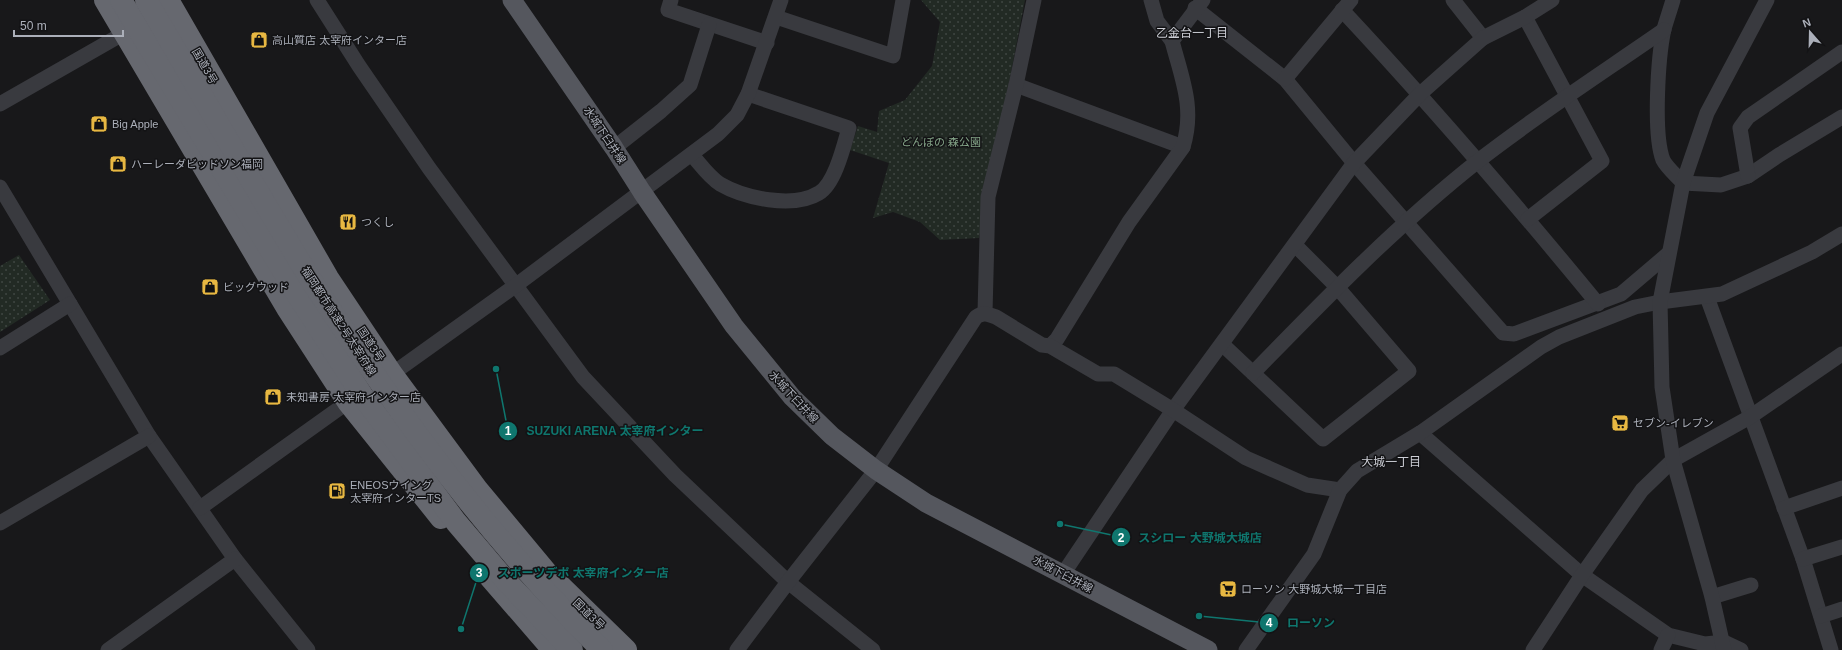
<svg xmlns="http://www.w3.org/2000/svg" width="1842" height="650" font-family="Arial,'Noto Sans JP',sans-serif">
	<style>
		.grass { fill: url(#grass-dots) }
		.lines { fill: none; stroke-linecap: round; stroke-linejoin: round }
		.minor { stroke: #393a3f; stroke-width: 15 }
		.major { stroke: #55575e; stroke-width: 19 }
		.highway { stroke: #66686f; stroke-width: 22 }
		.highway-bridge { stroke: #66686f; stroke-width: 22 }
		.labels { text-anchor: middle; stroke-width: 3; stroke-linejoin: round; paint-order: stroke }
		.poi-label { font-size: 11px; fill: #abafb9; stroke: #131315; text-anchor: start }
		.street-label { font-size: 11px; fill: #abafb9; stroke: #131315 }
		.park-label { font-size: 11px; fill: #83a387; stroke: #131315 }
		.neighbourhood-label { font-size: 12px; fill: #ccced5; stroke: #131315 }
		.leader { fill: none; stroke: #0f766e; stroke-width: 1.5 }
		.callout-dot { fill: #0f766e; stroke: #131315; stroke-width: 1.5 }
		.mark-label { font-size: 12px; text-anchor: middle; font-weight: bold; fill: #fff }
		.callout-label { font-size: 12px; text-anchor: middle; font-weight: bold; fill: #0f766e; stroke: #131315; stroke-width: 3; stroke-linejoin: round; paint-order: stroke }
	</style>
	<defs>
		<pattern id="grass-dots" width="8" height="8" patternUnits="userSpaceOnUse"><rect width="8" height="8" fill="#222a24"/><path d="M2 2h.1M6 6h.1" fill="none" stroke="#3f4642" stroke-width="1.8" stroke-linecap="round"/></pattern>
	</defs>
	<rect width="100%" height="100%" fill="#18181a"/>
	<g class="grass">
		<path d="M921 0H1025L979 238 940 240 920 222 893 212 873 218 889 163 850 150 858 126 877 132 879 111 905 100 932 66 940 22Z"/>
		<path d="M19 255 50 300 0 332V266Z"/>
	</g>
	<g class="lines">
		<g class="minor">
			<path d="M317 0 359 66 429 168 583 377 675 475 788 582 873 650"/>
			<path d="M671 0 668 10 767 43"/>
			<path d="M1151 0 1157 21 1172 41"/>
			<path d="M1453 0 1483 38"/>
			<path d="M1673 0C1670 10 1667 19 1664 29 1658 57 1653 134 1663 160 1667 168 1677 176 1683 183L1721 185 1748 176 1779 155 1842 117"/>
			<path d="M1195 8 1285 79 1354 163 1503 333 1514 334 1621 294 1668 254"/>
			<path d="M1342 10C1431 105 1515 203 1598 304"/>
			<path d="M776 17 893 56 903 0"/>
			<path d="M1525 17 1602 161 1528 219"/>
			<path d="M1285 79 1351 0"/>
			<path d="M1016 85 1183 147"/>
			<path d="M0 104 133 28"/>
			<path d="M614 148 661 111 690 85 709 25"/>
			<path d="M692 155C700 164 709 177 720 184 744 198 793 209 819 193 835 184 844 145 849 128L748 94"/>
			<path d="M1748 176 1740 128 1748 117 1842 52"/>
			<path d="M0 187 149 436 235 559 308 650"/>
			<path d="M1707 297 1803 559 1831 650"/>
			<path d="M985 313 988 197 1016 85 1034 0"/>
			<path d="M1222 344 1323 439 1409 371 1337 287 1295 245"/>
			<path d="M1050 346 1057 339 1129 222 1183 147C1195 108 1182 79 1172 41L1203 0"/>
			<path d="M0 348 70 304"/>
			<path d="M1253 373C1325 299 1397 225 1478 161 1537 115 1602 73 1664 30"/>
			<path d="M392 374 515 286 718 134 737 115 748 94 781 0"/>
			<path d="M1420 433 1582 575 1668 635 1705 644 1724 642 1741 650"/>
			<path d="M200 508 348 402"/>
			<path d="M1784 508 1842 488"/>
			<path d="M0 523 149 436"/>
			<path d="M1803 559 1842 547"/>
			<path d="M1063 574 1173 410 1354 163 1420 94 1483 38 1525 17 1552 0"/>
			<path d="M1712 597 1751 585"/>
			<path d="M1821 616 1842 609"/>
			<path d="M108 650 235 559"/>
			<path d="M737 650 788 582 876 470 976 317C983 312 988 314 996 317L1042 345 1050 346 1098 374H1114L1173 410 1246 458 1307 485 1340 490"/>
			<path d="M1246 650 1314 554 1340 490 1357 471 1420 433 1541 347 1559 337 1635 307 1660 302 1722 294 1812 252 1842 234"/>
			<path d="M1533 650 1582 575 1642 490 1673 460 1750 417 1842 354"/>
			<path d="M1661 650 1668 635"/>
			<path d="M1724 650 1712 597 1673 460 1662 387 1660 302 1683 183 1707 113 1767 0"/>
		</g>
		<path class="major" d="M512 0 614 148 642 192 734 326 792 397 832 436 876 470 926 503 1208 650"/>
		<g class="highway">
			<path d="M105 0 287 308 348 402 441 518"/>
			<path d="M168 0 328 278 392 374 477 489 547 573 626 650"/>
			<path d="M488 575 553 650"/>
		</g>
		<g class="highway-bridge">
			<path d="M121 0 297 294 362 395 456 522 508 583 572 650"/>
			<path d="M146 0C202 94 255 190 313 283 326 304 341 325 355 346 428 455 509 558 602 650"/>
		</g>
	</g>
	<defs>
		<g id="shop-square" transform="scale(0.9)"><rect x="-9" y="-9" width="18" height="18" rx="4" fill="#e8b842" stroke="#131315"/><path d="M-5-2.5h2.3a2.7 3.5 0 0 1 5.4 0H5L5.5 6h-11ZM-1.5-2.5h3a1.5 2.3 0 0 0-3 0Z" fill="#111"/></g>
		<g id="restaurant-square" transform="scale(0.9)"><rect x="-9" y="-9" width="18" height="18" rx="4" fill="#e8b842" stroke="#131315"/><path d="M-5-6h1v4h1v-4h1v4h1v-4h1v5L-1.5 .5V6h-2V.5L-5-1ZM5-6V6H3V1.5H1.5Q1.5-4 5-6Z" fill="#111"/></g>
		<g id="supermarket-square" transform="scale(0.9)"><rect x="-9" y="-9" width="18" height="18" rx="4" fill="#e8b842" stroke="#131315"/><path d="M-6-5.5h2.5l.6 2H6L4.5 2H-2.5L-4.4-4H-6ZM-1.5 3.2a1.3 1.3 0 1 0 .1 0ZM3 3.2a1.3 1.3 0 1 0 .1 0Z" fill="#111"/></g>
		<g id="fuel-square" transform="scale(0.9)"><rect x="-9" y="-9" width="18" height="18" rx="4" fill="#e8b842" stroke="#131315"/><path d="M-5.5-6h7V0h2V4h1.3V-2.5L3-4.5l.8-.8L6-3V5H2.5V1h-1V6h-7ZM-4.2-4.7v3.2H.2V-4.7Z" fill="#111"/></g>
	</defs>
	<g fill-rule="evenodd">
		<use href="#shop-square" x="259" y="40"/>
		<use href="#shop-square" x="99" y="124"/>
		<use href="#shop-square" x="118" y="164"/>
		<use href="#restaurant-square" x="348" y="222"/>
		<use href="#shop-square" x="210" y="287"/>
		<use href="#shop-square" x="273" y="397"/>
		<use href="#supermarket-square" x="1620" y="423"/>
		<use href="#fuel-square" x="337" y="491"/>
		<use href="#supermarket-square" x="1228" y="589"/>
	</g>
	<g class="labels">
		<g class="poi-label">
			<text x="272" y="44">高山質店 太宰府インター店</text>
			<text x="112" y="128">Big Apple</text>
			<text x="131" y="168">ハーレーダビッドソン福岡</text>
			<text x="361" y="226">つくし</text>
			<text x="223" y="291">ビッグウッド</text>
			<text x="286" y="401">未知書房 太宰府インター店</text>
			<text x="1633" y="427">セブン-イレブン</text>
			<text x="350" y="489">ENEOSウイング<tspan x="350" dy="13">太宰府インターTS</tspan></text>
			<text x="1241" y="593">ローソン 大野城大城一丁目店</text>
		</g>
		<g class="street-label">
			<text transform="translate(205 66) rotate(60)" y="4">国道3号</text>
			<text transform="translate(605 135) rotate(56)" y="4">水城下臼井線</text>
			<text transform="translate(339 321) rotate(57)" y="4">福岡都市高速2号太宰府線</text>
			<text transform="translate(371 344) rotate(56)" y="4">国道3号</text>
			<text transform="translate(794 397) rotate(47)" y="4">水城下臼井線</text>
			<text transform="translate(1063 574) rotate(28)" y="4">水城下臼井線</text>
			<text transform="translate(589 614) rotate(44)" y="4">国道3号</text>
		</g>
		<g class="park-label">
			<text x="941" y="146">どんぽの 森公園</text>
		</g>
		<g class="neighbourhood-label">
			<text x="1192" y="37">乙金台一丁目</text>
			<text x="1391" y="466">大城一丁目</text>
		</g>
	</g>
	<path class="leader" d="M496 369L508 431M1060 524L1121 537M461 629L479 573M1199 616L1269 623"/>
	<g class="callout-dot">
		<circle cx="496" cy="369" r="4"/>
		<circle cx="1060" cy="524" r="4"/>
		<circle cx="461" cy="629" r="4"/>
		<circle cx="1199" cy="616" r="4"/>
		<circle cx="508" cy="431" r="10"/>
		<circle cx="1121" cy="537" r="10"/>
		<circle cx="479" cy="573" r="10"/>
		<circle cx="1269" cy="623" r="10"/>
	</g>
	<g class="mark-label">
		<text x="508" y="435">1</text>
		<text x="1121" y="542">2</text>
		<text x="479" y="577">3</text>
		<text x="1269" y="627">4</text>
	</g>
	<g class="callout-label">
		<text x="615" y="435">SUZUKI ARENA 太宰府インター</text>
		<text x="1200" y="542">スシロー 大野城大城店</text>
		<text x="583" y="577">スポーツデポ 太宰府インター店</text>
		<text x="1311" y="627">ローソン</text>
	</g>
	<g transform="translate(1810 32) rotate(340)" stroke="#131315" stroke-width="3" paint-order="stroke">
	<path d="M0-3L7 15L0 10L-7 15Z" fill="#abafb9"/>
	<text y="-6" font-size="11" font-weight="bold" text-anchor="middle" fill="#abafb9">N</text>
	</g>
	<path d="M14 30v6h109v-6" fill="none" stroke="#abafb9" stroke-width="2"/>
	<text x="20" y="30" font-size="12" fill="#abafb9" stroke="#131315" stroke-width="3" paint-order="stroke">50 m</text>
</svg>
